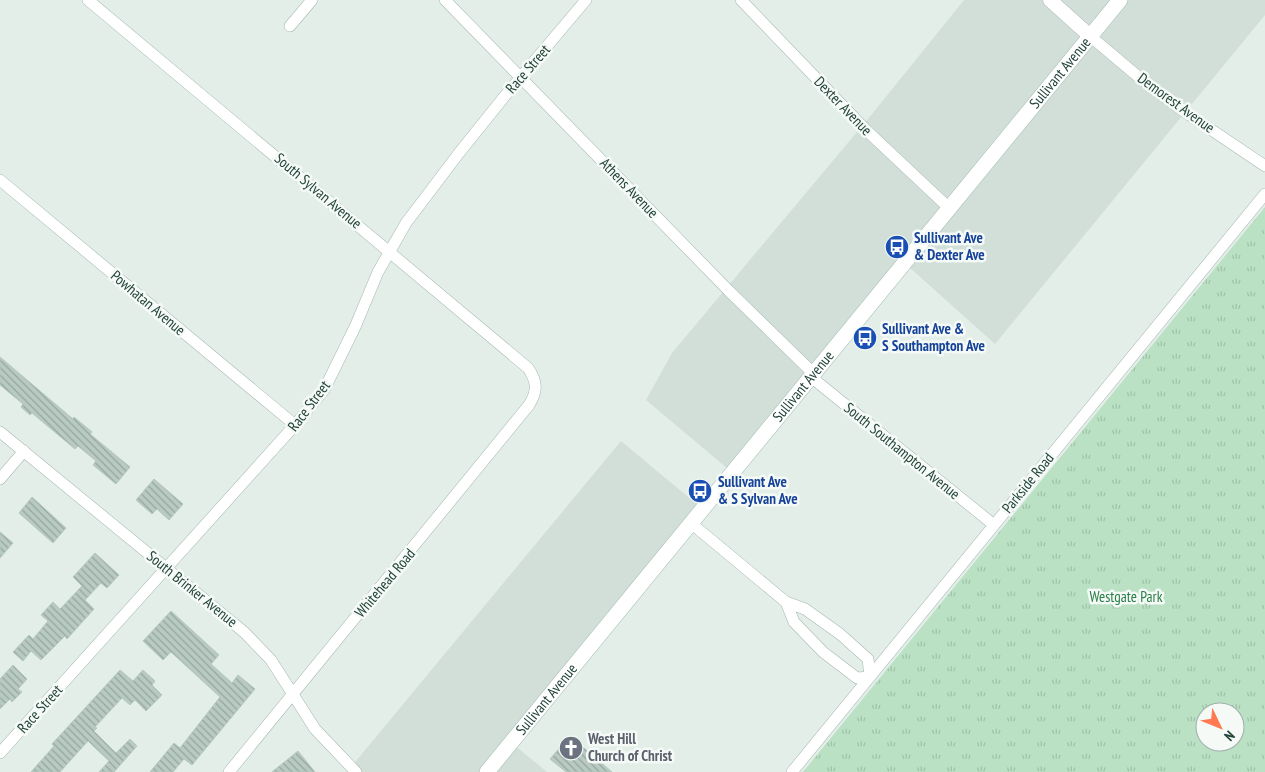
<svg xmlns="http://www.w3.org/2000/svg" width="1265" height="772" font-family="'PT Sans Narrow',sans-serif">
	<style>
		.built { fill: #d1dfd8 }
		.park { fill: url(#park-tufts); fill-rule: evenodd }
		.building { fill: url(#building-back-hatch); stroke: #b5c9c0 }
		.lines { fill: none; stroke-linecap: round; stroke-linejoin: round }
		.minor-casing { stroke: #a5b7b1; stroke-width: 12 }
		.tertiary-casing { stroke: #a5b7b1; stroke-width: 15 }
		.secondary-casing { stroke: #a0bbb2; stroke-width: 16 }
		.minor { stroke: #fff; stroke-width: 11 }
		.tertiary { stroke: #fff; stroke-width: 14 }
		.secondary { stroke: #fff; stroke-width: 15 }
		.labels { text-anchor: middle; stroke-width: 5; stroke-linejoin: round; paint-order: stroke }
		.street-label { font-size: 15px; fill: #214239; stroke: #f5faf7 }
		.transit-label { font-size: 15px; font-weight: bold; fill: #164399; stroke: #f5faf7; text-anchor: start }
		.park-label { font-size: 15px; fill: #277d47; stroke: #f5faf7 }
		.worship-label { font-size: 15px; font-weight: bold; fill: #5b616d; stroke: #f5faf7; text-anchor: start }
	</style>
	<defs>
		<pattern id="park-tufts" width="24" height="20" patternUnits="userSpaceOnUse" patternTransform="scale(1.25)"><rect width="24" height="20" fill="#bae1c4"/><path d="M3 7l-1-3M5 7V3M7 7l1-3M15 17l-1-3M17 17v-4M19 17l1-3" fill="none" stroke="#a0c2a9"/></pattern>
		<pattern id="building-back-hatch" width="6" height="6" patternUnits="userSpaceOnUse" patternTransform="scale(1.25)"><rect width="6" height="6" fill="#b8cac2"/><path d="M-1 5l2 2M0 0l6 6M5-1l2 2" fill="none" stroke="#95a69f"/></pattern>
	</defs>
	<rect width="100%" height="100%" fill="#e3eee9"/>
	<g class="built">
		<path d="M964 0H1265V15L995 344 909 267 734 474 646 400 672 353 872 114Z"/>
		<path d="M621 441 705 511 513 744 547 772H347Z"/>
	</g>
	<path class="park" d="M1265 207V772H803ZM1205 712H1235V742H1205Z"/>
	<g class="building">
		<path d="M0 357 73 419 74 417 92 432 90 434 130 467 116 484 93 465 96 461 78 446 75 449 32 413 30 415 21 407 23 404 0 385Z"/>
		<path d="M154 479 183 504 169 520 157 509 152 514 136 500Z"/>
		<path d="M32 497 66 528 53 543 19 513Z"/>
		<path d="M0 532 13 543 0 558Z"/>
		<path d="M95 553 119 575 107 588 101 583 85 600 94 609 67 639 65 636 41 660 31 651 23 661 13 652 29 635 33 639 48 621 41 615 53 602 60 609 82 586 73 577Z"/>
		<path d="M171 611 219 655 211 664 232 683 238 675 255 689 192 765 184 759 173 772H150L174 743 180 748 220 697 171 652 163 660 143 641Z"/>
		<path d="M13 665 27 679 18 689 22 692 12 702 10 699 0 709V679Z"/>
		<path d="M120 670 133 681 143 670 155 681 152 685 162 695 146 711 135 700 130 705 122 698 95 727 97 728 94 731 116 753 130 739 137 746 114 772H99L109 761 88 741 60 772H31L54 746 52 744Z"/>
		<path d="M570 736 612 772H566L550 759Z"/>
		<path d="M298 751 315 772H272Z"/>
	</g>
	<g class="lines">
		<g class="minor-casing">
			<g id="minor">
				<path d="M88 0 528 368C537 381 538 391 529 405L229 772"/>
				<path d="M445 0 729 291 814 374"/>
				<path d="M741 0 865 129 949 208"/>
				<path d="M290 26 312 0"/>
				<path d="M1090 36 1141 79 1185 112 1265 166"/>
				<path d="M0 180 295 425"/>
				<path d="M811 377 994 525"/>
				<path d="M0 432 244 632 271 660 315 729 356 772"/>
				<path d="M0 479 24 451"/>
				<path d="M692 524 786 602 805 609 840 634 868 659 870 677 857 678 823 652 794 622 786 602"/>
				<path d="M0 753 295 425 324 390 355 327 378 272 406 223 459 153 504 97 586 0"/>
				<path d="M792 772 1265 194"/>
			</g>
		</g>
		<g class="tertiary-casing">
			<path id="tertiary" d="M1050 0 1090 36"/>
		</g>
		<g class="secondary-casing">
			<g id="secondary">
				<path id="s1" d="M487 772 1120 0"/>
			</g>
		</g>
		<use href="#minor" class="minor"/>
		<use href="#tertiary" class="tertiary"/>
		<use href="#secondary" class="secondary"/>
	</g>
	<defs>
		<g id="bus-disc" transform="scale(1.25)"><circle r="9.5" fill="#1a4fb4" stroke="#f5faf7"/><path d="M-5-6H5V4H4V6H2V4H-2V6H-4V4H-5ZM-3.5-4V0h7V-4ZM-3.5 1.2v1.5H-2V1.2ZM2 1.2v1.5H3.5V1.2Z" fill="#fff"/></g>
		<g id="church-disc" transform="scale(1.25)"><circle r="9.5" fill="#6b7280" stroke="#f5faf7"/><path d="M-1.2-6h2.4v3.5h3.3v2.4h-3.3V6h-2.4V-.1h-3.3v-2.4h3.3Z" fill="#fff"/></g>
	</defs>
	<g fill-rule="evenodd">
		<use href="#bus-disc" x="897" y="247"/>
		<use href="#bus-disc" x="865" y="338"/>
		<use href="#bus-disc" x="700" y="491"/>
		<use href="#church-disc" x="571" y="748"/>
	</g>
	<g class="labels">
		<g class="street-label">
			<text transform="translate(528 69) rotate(-49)" y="5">Race Street</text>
			<text dy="5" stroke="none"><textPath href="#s1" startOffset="904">Sullivant Avenue</textPath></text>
			<text transform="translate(1176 103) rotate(36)" y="5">Demorest Avenue</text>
			<text transform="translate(843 106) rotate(46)" y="5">Dexter Avenue</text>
			<text transform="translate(629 188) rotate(46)" y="5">Athens Avenue</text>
			<text transform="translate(318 191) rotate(40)" y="5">South Sylvan Avenue</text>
			<text transform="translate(148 303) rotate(40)" y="5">Powhatan Avenue</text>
			<text dy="5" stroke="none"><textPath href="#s1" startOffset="499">Sullivant Avenue</textPath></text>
			<text transform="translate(309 406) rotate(-53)" y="5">Race Street</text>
			<text transform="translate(902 451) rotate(39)" y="5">South Southampton Avenue</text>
			<text transform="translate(1028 483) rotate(-51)" y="5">Parkside Road</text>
			<text transform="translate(385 583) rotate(-50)" y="5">Whitehead Road</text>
			<text transform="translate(192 589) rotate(39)" y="5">South Brinker Avenue</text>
			<text dy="5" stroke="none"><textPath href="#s1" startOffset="94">Sullivant Avenue</textPath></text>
			<text transform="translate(40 709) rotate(-48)" y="5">Race Street</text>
		</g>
		<g class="transit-label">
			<text x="914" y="243">Sullivant Ave<tspan x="914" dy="17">&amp; Dexter Ave</tspan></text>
			<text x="882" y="334">Sullivant Ave &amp;<tspan x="882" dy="17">S Southampton Ave</tspan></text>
			<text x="718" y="487">Sullivant Ave<tspan x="718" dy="17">&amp; S Sylvan Ave</tspan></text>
		</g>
		<g class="park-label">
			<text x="1126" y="602">Westgate Park</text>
		</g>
		<g class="worship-label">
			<text x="588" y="744">West Hill<tspan x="588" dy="17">Church of Christ</tspan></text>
		</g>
	</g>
	<g transform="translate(1220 727) rotate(133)"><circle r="24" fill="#f5faf7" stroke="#a0b0ab"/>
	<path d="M0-4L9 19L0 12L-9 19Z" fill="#ff7a51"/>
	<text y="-8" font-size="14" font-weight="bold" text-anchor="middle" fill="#214239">N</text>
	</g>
</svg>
